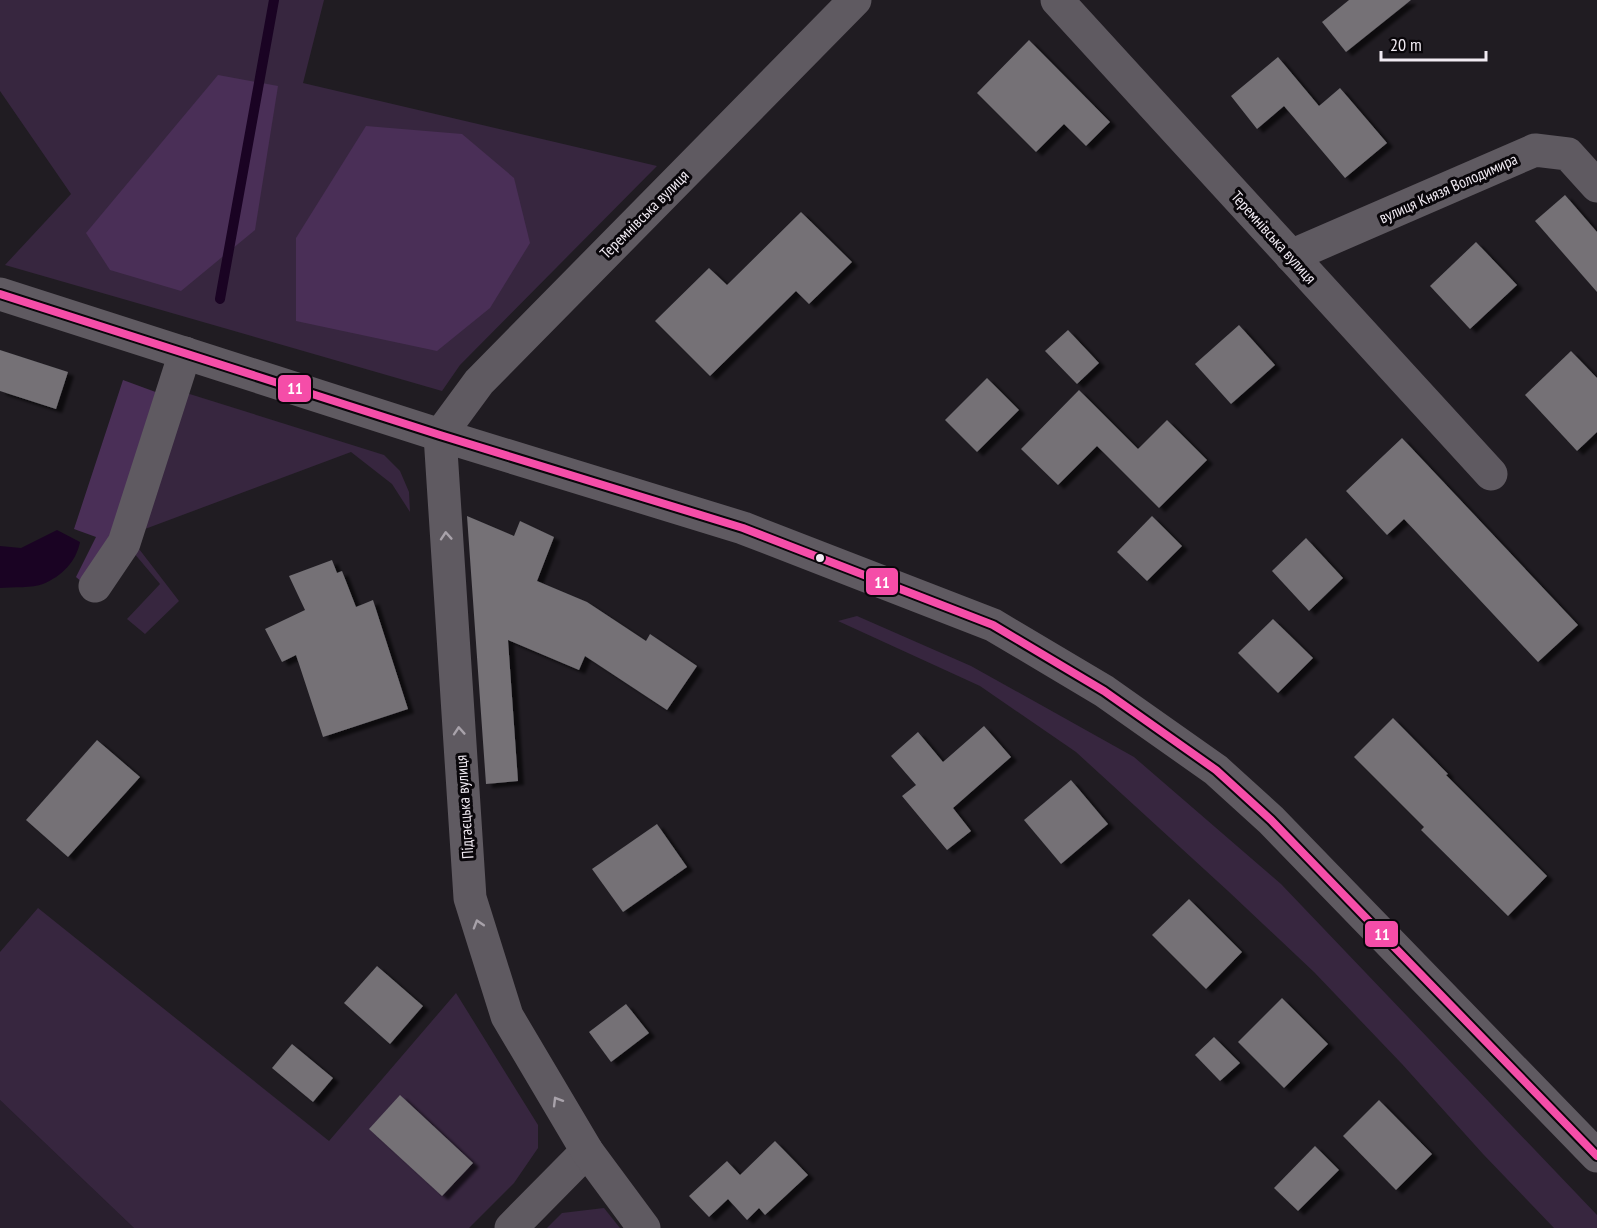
<svg xmlns="http://www.w3.org/2000/svg" width="1597" height="1228" font-family="'PT Sans Narrow',sans-serif">
	<style>
		.built { fill: #291f2e }
		.green { fill: #37263f }
		.forest { fill: #4a2f57 }
		.water { fill: #1a0323 }
		.lines { fill: none; stroke-linecap: round; stroke-linejoin: round }
		.stream { stroke: #1a0323; stroke-width: 10 }
		.building { fill: #747176; filter: url(#shadow) }
		.minor { stroke: #5f5a61; stroke-width: 33 }
		.bus-1-casing { stroke: #09060a; stroke-width: 12 }
		.bus-1 { stroke: #f54da8; stroke-width: 8 }
		.oneway { stroke: #a8a2aa }
		.bus-dot { fill: #f0eaf2; stroke: #09060a; stroke-width: 2 }
		.labels { text-anchor: middle; stroke-width: 6; stroke-linejoin: round; paint-order: stroke }
		.street-label { font-size: 16px; fill: #f0eaf2; stroke: #09060a }
		.line-badge { stroke: #09060a; stroke-width: 2 }
		.badge-label { font-size: 16px; text-anchor: middle; font-weight: bold; fill: #fff }
	</style>
	<defs>
		<filter id="shadow"><feDropShadow dx="6" dy="4" stdDeviation="1.5" flood-color="#0009"/></filter>
	</defs>
	<rect width="100%" height="100%" fill="#201c22"/>
	<path class="built" d="M0 1100 134 1228H0Z"/>
	<g class="green">
		<path d="M0 0H324L303 83 657 166 460 365 442 391 5 265 71 194 0 91Z"/>
		<path d="M180 391 384 455 400 471 409 492 410 512 392 484 351 452 145 529 136 545 179 601 145 634 127 619 160 584 128 546Z"/>
		<path d="M857 616 971 666 1134 757 1281 884 1597 1215V1228H1554L1483 1154 1402 1064 1314 972 1228 891 1076 752 980 686 838 621Z"/>
		<path d="M38 908 329 1141 456 993 538 1125V1148L514 1183 469 1228H134L0 1100V952Z"/>
		<path d="M604 1208 620 1228H547L562 1213Z"/>
	</g>
	<g class="forest">
		<path d="M218 75 278 86 255 230 181 291 110 270 86 233Z"/>
		<path d="M366 126 462 134 514 178 530 243 490 308 437 351 296 321V238Z"/>
		<path d="M123 380 161 394 118 529 83 583 76 577 96 537 74 529Z"/>
	</g>
	<path class="water" d="M57 530 80 542C76 562 62 576 43 584 33 588 12 587 0 588V546L21 548Z"/>
	<g class="lines">
		<path class="stream" d="M220 299 274 0"/>
	</g>
	<g class="building">
		<path d="M1349 0H1411L1346 52 1322 22Z"/>
		<path d="M1029 40 1110 122 1086 146 1064 124 1036 152 977 93Z"/>
		<path d="M1278 57 1319 106 1340 88 1387 143 1345 178 1284 106 1257 129 1231 96Z"/>
		<path d="M1565 195 1597 232V292L1535 221Z"/>
		<path d="M801 212 852 262 809 304 796 291 710 376 655 321 709 268 727 285Z"/>
		<path d="M1476 242 1517 285 1470 329 1430 286Z"/>
		<path d="M1239 325 1275 365 1231 404 1195 364Z"/>
		<path d="M1068 330 1099 363 1077 384 1045 351Z"/>
		<path d="M0 350 68 372 56 409 0 391Z"/>
		<path d="M1571 351 1597 378V432L1577 451 1525 395Z"/>
		<path d="M987 378 1019 410 977 452 945 420Z"/>
		<path d="M1079 390 1138 449 1167 420 1207 460 1159 508 1097 446 1058 485 1021 449Z"/>
		<path d="M1402 438 1578 625 1538 662 1404 519 1387 535 1346 491Z"/>
		<path d="M467 516 514 536 520 521 554 537 537 581 587 602 646 641 650 634 697 666 667 710 585 656 579 670 508 640 518 781 486 784Z"/>
		<path d="M1152 516 1182 546 1147 581 1117 552Z"/>
		<path d="M1306 538 1343 578 1309 611 1272 571Z"/>
		<path d="M332 560 337 573 342 571 356 607 373 600 408 709 323 737 296 655 282 662 265 629 305 610 289 576Z"/>
		<path d="M1273 619 1313 658 1278 693 1238 653Z"/>
		<path d="M1393 718 1448 774 1446 775 1547 876 1508 916 1421 830 1424 827 1354 757Z"/>
		<path d="M984 726 1011 757 953 808 971 831 947 850 902 796 916 785 891 756 918 732 943 762Z"/>
		<path d="M97 740 140 777 68 857 26 820Z"/>
		<path d="M1071 780 1108 824 1061 864 1024 820Z"/>
		<path d="M657 824 687 867 623 912 592 869Z"/>
		<path d="M1189 899 1242 952 1206 989 1152 935Z"/>
		<path d="M377 966 423 1006 390 1044 344 1003Z"/>
		<path d="M1282 998 1328 1044 1284 1088 1238 1042Z"/>
		<path d="M626 1004 649 1033 611 1062 589 1032Z"/>
		<path d="M1214 1037 1240 1063 1220 1081 1195 1055Z"/>
		<path d="M292 1044 333 1078 313 1102 272 1068Z"/>
		<path d="M400 1095 473 1163 442 1196 369 1129Z"/>
		<path d="M1379 1100 1432 1154 1396 1190 1343 1136Z"/>
		<path d="M775 1141 808 1175 765 1215 759 1208 747 1220 728 1199 709 1217 689 1196 727 1161 740 1175Z"/>
		<path d="M1315 1146 1339 1170 1298 1211 1274 1188Z"/>
	</g>
	<g class="lines">
		<g class="minor">
			<path d="M1057 0 1491 474"/>
			<path d="M1291 256 1535 150 1568 154 1597 186"/>
			<path d="M0 294 440 435 743 528 993 625 1104 691 1216 770 1271 820 1597 1156"/>
			<path d="M95 586 124 543 185 353"/>
			<path d="M511 1228 587 1151"/>
			<path d="M644 1228 587 1151 507 1016 470 898 440 435 479 382 855 0"/>
		</g>
		<g class="bus-1-casing">
			<path id="bus-1" d="M0 294 440 435 743 528 993 625 1104 691 1216 770 1271 820 1597 1156"/>
		</g>
		<use href="#bus-1" class="bus-1"/>
	</g>
	<defs><path id="oneway-chevron" d="M-2-3.5L2.5 0L-2 3.5" fill="none" stroke-width="1.6" stroke-linecap="round" stroke-linejoin="round" transform="scale(1.5)"/></defs>
	<g class="oneway">
		<use href="#oneway-chevron" transform="translate(446 536) rotate(-94)"/>
		<use href="#oneway-chevron" transform="translate(459 731) rotate(-94)"/>
		<use href="#oneway-chevron" transform="translate(478 924) rotate(-107)"/>
		<use href="#oneway-chevron" transform="translate(557 1101) rotate(-121)"/>
	</g>
	<circle class="bus-dot" cx="820" cy="558" r="5"/>
	<g class="labels">
		<g class="street-label">
			<text transform="translate(1448 188) rotate(-24)" y="6">вулиця Князя Володимира</text>
			<text transform="translate(644 214) rotate(-45)" y="6">Теремнівська вулиця</text>
			<text transform="translate(1274 237) rotate(48)" y="6">Теремнівська вулиця</text>
			<text transform="translate(464 807) rotate(-94)" y="6">Підгаєцька вулиця</text>
		</g>
	</g>
	<g class="line-badge">
		<rect x="277" y="374" width="35" height="29" rx="6" fill="#f54da8"/>
		<rect x="865" y="567" width="34" height="29" rx="6" fill="#f54da8"/>
		<rect x="1364" y="920" width="35" height="28" rx="6" fill="#f54da8"/>
	</g>
	<g class="badge-label">
		<text x="295" y="394">11</text>
		<text x="882" y="588">11</text>
		<text x="1382" y="940">11</text>
	</g>
	<path d="M1381 51v9h105v-9" fill="none" stroke="#f0eaf2" stroke-width="3"/>
	<text x="1390" y="51" font-size="18" fill="#f0eaf2" stroke="#09060a" stroke-width="4.5" paint-order="stroke">20 m</text>
</svg>
